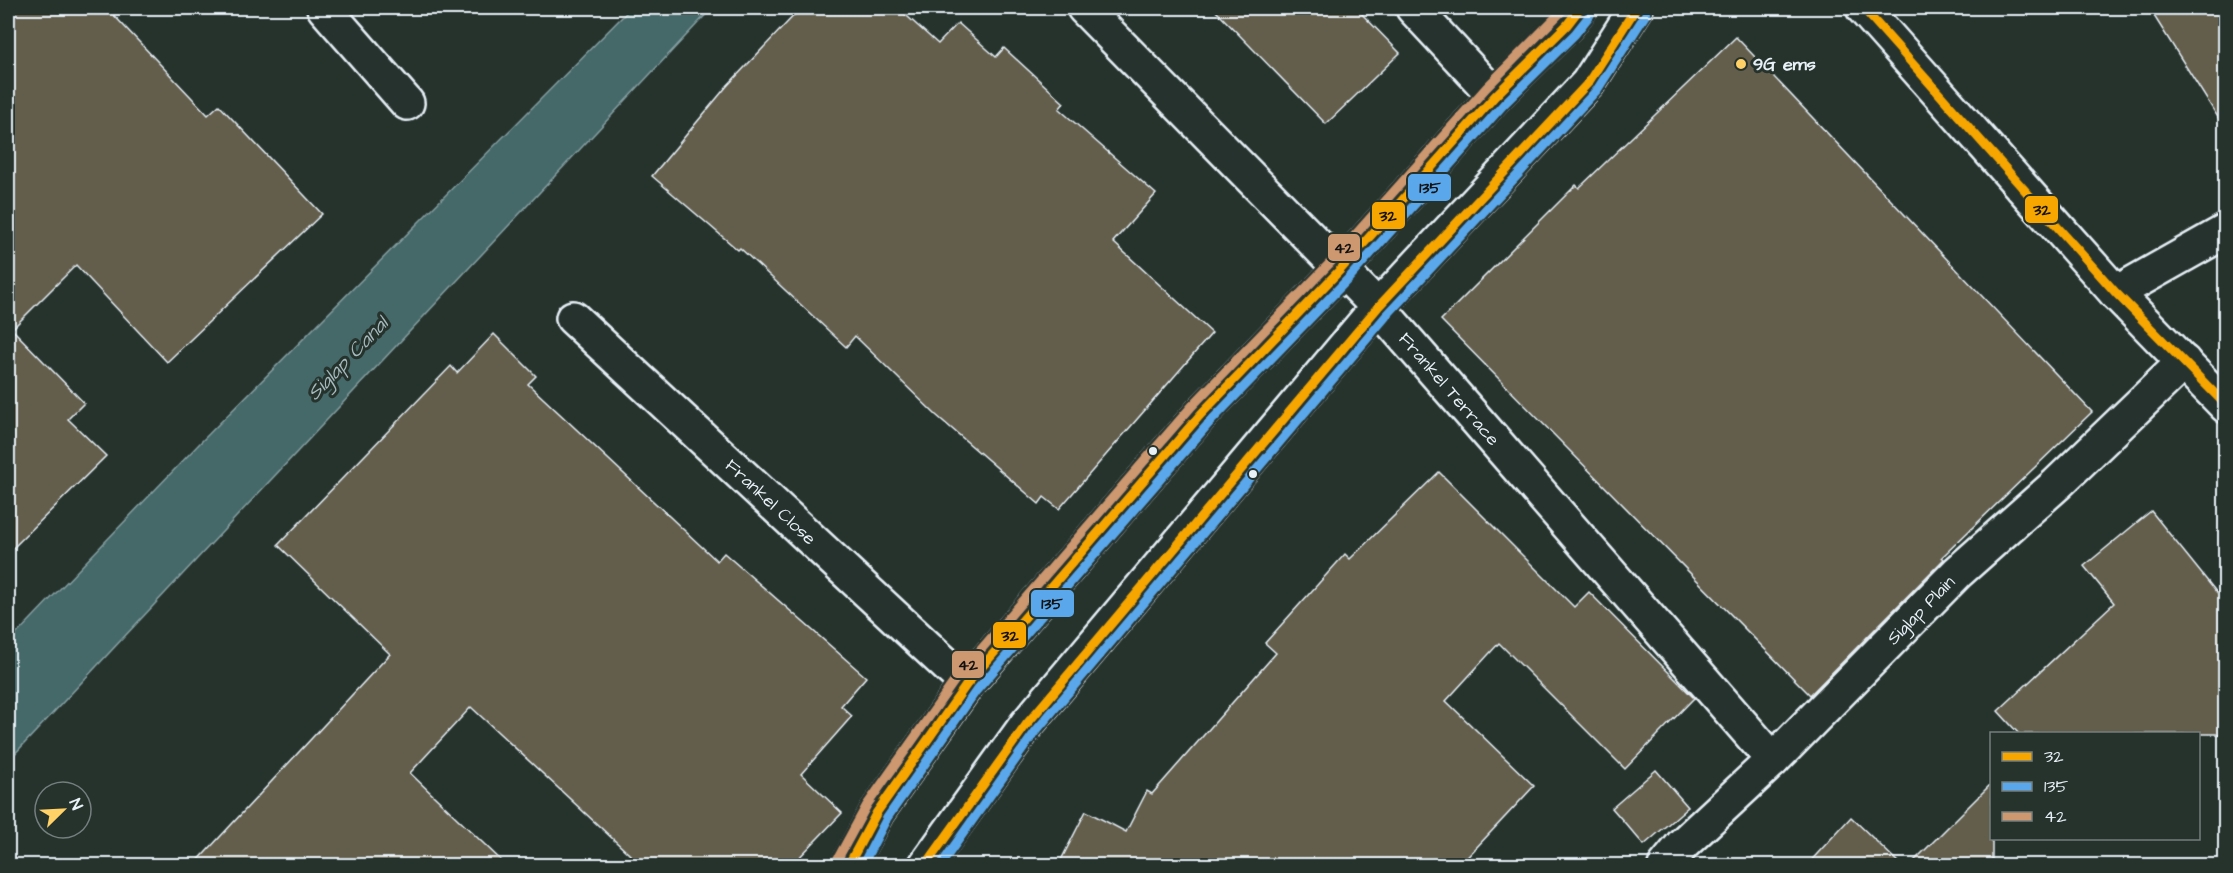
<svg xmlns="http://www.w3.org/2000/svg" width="2233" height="873" font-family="'Architects Daughter',sans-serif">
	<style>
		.water { fill: #446868; stroke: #869fa2; stroke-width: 1.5 }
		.building { fill: #635d4c; stroke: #e8f1f8; stroke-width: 1.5 }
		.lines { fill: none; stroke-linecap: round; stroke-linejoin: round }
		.minor-casing { stroke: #e8f1f8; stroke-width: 38 }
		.tertiary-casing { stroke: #e8f1f8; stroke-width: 38 }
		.primary-casing { stroke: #e8f1f8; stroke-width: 38 }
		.minor { stroke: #26332d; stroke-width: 33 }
		.tertiary { stroke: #26332d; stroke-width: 33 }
		.primary { stroke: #26332d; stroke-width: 33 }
		.bus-1-casing { stroke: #26332d; stroke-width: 14 }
		.bus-2-casing { stroke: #26332d; stroke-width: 14 }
		.bus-3-casing { stroke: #26332d; stroke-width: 14 }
		.bus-1 { stroke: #f7a600; stroke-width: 9 }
		.bus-2 { stroke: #5aa8eb; stroke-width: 9 }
		.bus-3 { stroke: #cd976f; stroke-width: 9 }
		.poi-dot { fill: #ffd166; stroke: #26332d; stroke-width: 2 }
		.bus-dot { fill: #e8f1f8; stroke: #26332d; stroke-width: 2 }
		.labels { text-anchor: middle; stroke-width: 6; stroke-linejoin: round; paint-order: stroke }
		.poi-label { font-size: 18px; font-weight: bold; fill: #e8f1f8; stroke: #26332d; text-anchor: start }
		.street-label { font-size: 18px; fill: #e8f1f8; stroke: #26332d }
		.water-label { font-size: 20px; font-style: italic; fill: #a6babe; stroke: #26332d }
		.line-badge { stroke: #26332d; stroke-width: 2 }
		.pale-badge-label { font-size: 16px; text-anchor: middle; font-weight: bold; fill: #111 }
	</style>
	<rect width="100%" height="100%" fill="#26332d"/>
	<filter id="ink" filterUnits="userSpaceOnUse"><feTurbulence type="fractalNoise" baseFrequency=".0167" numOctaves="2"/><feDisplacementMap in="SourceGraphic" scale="12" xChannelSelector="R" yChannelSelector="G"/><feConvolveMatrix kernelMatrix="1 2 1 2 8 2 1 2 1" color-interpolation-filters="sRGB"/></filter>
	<g filter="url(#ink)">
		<path class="water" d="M631 8H712L8 761V643L200 443Z"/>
		<g class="building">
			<path d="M8 8H107L208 115 219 105 322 214 167 362 76 265 12 329 84 403 68 419 106 456 8 553Z"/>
			<path d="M801 8H898L938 44 958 23 996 57 1004 48 1064 103 1059 109 1156 194 1113 242 1212 333 1059 509 1044 497 1039 504 936 415 855 336 846 347 740 248 738 250 652 176 727 86Z"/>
			<path d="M1213 8H1356L1400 53 1326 124Z"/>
			<path d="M2149 8H2226V130Z"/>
			<path d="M1736 37 2092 412 1942 557 1944 559 1810 695 1441 320 1576 185 1579 188Z"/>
			<path d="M494 334 536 376 528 384 717 561 724 553 866 677 841 706 852 716 801 774 842 813 791 866H642L471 707 410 773 507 866H193L390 654 278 545 451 366 457 373Z"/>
			<path d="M1439 472 1574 607 1589 592 1694 698 1625 769 1499 643 1446 701 1534 786 1459 866H1058L1086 811 1126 832 1147 791 1152 794 1276 653 1265 643 1345 554 1350 559Z"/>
			<path d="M2151 511 2226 604V734H2019L1998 711 2114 603 2084 566Z"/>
			<path d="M1656 770 1688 807 1644 845 1612 808Z"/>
			<path d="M1992 783V866H1909Z"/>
			<path d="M1851 817 1902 866H1806Z"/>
		</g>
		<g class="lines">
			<g class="minor-casing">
				<g id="minor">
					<path d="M324 8 407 103"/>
					<path id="s1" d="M1084 8 1378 307 1773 760"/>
					<path d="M1413 8 1495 96"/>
					<path d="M2116 293 2226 231"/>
					<path id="s2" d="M573 318 967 684"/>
					<path id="s3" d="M1665 866 1683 844 1773 760 1958 572 2057 484 2184 362"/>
				</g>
			</g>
			<g class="tertiary-casing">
				<g id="tertiary">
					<path d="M848 866 877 812 967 684 1201 414 1340 270 1495 96 1567 25 1580 8"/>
					<path d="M925 866 1026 725 1378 307 1588 83 1636 8"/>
				</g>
			</g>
			<g class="primary-casing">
				<path id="primary" d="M1863 8 2116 293 2226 406"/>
			</g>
			<use href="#minor" class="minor"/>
			<use href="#tertiary" class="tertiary"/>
			<use href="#primary" class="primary"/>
			<g class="bus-1-casing">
				<g id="bus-1">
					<path d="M1863 8 2116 293 2226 405"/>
					<path d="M848 866 877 812 967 684 1201 414 1340 270 1495 96 1567 25 1580 8"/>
					<path d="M925 866 1026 725 1378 307 1588 83 1636 8"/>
				</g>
			</g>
			<g class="bus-2-casing">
				<g id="bus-2">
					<path d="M862 866 887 818 976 691 1210 422 1349 278 1504 104 1575 34 1590 15"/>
					<path d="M940 866 1035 732 1387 315 1597 90 1646 14"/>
				</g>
			</g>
			<g class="bus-3-casing">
				<path id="bus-3" d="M837 860 867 805 958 676 1192 406 1331 262 1486 88 1565 8"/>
			</g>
			<use href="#bus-1" class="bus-1"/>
			<use href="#bus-2" class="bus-2"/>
			<use href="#bus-3" class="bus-3"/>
		</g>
	</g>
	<circle class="poi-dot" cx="1741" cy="64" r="6"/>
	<g class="bus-dot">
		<circle cx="1153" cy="451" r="5"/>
		<circle cx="1253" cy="474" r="5"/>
	</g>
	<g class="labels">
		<g class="poi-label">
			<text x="1753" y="70">9G ems</text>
		</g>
		<g class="street-label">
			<text dy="6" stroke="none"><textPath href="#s1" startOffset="528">Frankel Terrace</textPath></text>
			<text dy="6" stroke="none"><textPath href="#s2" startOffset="270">Frankel Close</textPath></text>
			<text dy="6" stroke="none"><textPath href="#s3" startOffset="362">Siglap Plain</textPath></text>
		</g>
		<g class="water-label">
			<text transform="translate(347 358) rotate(-46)" y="7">Siglap Canal</text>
		</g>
	</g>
	<g class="line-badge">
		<rect x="1407" y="173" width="45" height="29" rx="6" fill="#5aa8eb"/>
		<rect x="2024" y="195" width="35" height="29" rx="6" fill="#f7a600"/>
		<rect x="1371" y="201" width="35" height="29" rx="6" fill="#f7a600"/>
		<rect x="1327" y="233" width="34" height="29" rx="6" fill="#cd976f"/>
		<rect x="1030" y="589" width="45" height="29" rx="6" fill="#5aa8eb"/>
		<rect x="992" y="621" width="35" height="28" rx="6" fill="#f7a600"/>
		<rect x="951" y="650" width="34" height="29" rx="6" fill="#cd976f"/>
	</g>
	<g class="pale-badge-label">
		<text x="1430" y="193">135</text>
		<text x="2042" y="215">32</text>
		<text x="1388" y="221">32</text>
		<text x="1344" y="253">42</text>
		<text x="1052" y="609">135</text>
		<text x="1010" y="641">32</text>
		<text x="968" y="670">42</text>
	</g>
	<rect width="2233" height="873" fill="none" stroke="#26332d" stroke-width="30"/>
	<rect x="15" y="15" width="2203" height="843" fill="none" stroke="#e8f1f8" stroke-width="2" filter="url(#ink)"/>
	<rect x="1990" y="732" width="210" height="108" fill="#26332d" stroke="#747f7e" stroke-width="1.5"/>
	<rect x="2002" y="752" width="30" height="9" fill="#f7a600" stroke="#747f7e" stroke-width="1.5"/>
	<text x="2044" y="762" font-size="18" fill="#e8f1f8">32</text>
	<rect x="2002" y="782" width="30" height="9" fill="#5aa8eb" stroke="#747f7e" stroke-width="1.5"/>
	<text x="2044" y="792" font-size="18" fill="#e8f1f8">135</text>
	<rect x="2002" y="812" width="30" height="9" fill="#cd976f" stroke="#747f7e" stroke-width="1.5"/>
	<text x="2044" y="822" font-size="18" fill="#e8f1f8">42</text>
	<g transform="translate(63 810) rotate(66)"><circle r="28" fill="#26332d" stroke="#747f7e" stroke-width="1.5"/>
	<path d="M0-4.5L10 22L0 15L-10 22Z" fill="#ffd166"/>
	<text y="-9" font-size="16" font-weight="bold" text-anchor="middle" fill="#e8f1f8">N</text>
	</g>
</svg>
